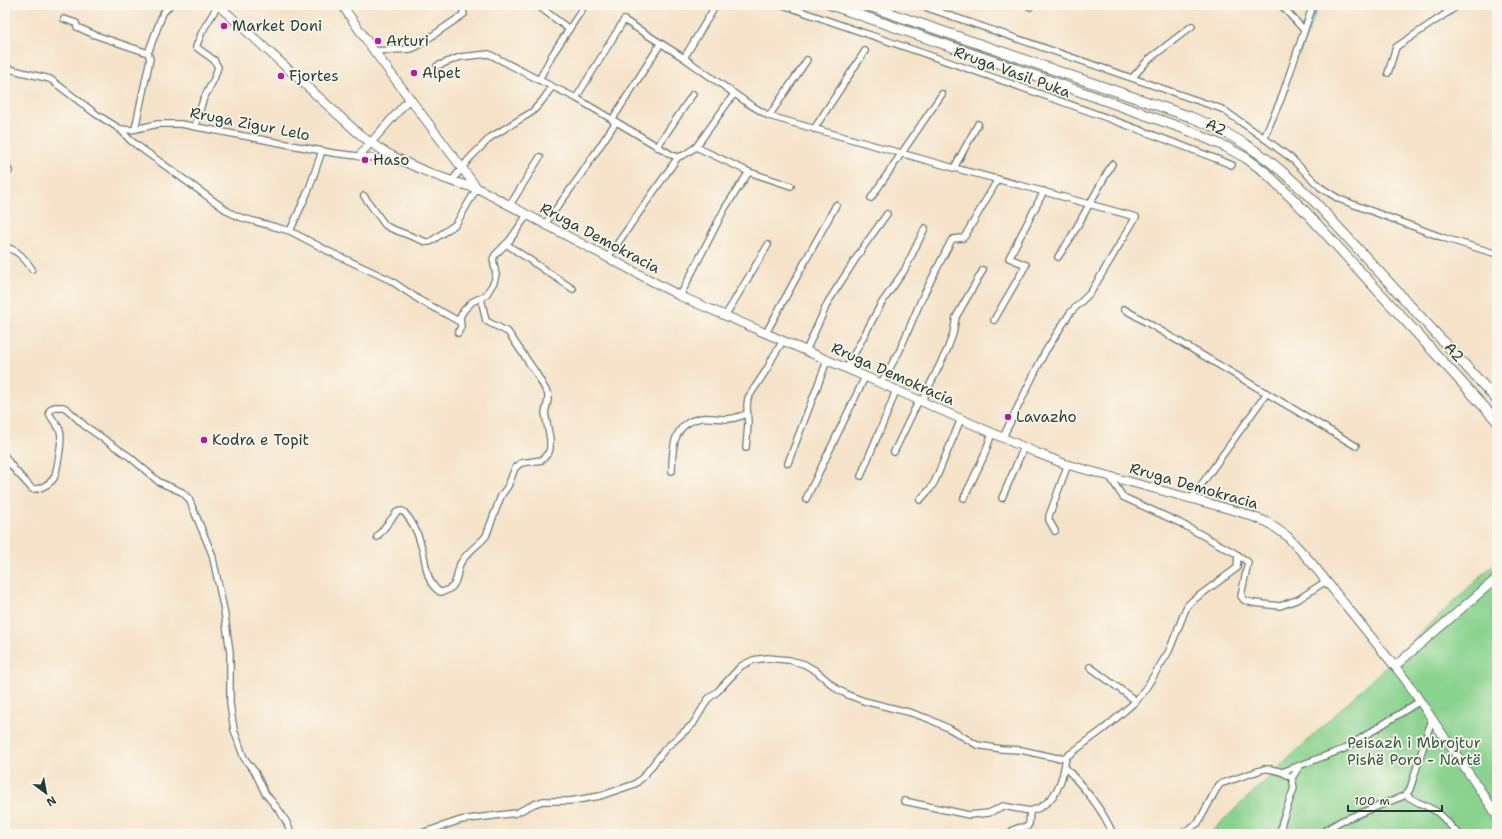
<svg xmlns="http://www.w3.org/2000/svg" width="1502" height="839" font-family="'Shantell Sans',sans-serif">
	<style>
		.green { fill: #89d38f; stroke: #548862 }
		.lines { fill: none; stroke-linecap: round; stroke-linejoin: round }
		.stream { stroke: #4fb5cd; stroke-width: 2 }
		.minor-casing { stroke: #6a7768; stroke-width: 8 }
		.tertiary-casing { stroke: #6a7768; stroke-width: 9 }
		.secondary-casing { stroke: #6a7768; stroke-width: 10 }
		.primary-casing { stroke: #6a7768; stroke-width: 11 }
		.minor { stroke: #fff; stroke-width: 5.5 }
		.tertiary { stroke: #fff; stroke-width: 7 }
		.secondary { stroke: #fff; stroke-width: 8 }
		.primary { stroke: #fff; stroke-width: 9 }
		.poi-dot { fill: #b5179e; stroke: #fbf7ec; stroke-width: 1.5 }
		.labels { text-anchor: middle; stroke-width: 3.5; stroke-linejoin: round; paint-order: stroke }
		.poi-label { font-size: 15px; fill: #1f3d34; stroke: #fbf7ec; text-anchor: start }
		.street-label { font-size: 15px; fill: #1f3d34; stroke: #fbf7ec }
		.park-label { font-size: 15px; fill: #345b46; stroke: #fbf7ec }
	</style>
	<rect width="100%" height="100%" fill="#fbf7ec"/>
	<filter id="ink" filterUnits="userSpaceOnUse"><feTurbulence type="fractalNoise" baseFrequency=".025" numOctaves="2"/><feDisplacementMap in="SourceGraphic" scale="8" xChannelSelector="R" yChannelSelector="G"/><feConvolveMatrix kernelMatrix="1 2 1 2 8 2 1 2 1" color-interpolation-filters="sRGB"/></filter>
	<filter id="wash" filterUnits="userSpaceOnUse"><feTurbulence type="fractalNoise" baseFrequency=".012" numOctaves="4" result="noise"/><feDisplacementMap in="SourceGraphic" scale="16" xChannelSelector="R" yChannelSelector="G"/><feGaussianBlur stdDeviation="0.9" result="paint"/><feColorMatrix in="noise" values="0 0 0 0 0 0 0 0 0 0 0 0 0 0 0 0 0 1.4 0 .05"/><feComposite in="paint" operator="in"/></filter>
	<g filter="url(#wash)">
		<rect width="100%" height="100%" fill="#f5e3c9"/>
		<path class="green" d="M1497 561V834H1209Z"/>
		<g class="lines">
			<path class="stream" d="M1299 54 1318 5"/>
		</g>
	</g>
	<g filter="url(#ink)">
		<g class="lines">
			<g class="minor-casing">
				<g id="minor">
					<path d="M537 5 569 29"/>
					<path d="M585 5 552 55 539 80 576 98 672 155 678 157 684 155 696 147 734 94"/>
					<path d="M783 5C933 57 1084 107 1232 165"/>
					<path d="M919 5 1222 109 1264 138 1281 99 1313 5"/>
					<path d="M1281 5 1304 30"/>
					<path d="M1441 5 1449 12"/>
					<path d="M1030 7 1031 5"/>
					<path d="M64 19 76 23 77 27 95 35 148 53"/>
					<path d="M374 51 411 49 416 47 464 14 461 5"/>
					<path d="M684 58 716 5"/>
					<path d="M437 66 460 57 489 54 539 80"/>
					<path d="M5 68 50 79 96 114 120 129 130 140 142 149 229 212 239 217 290 231 330 252 390 280 421 301 444 313 460 322"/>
					<path d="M1388 73 1396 47 1459 5"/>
					<path d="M1133 77 1148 60 1192 26"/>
					<path d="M576 98 624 20 684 58 749 104 769 116 954 168 1023 186 1136 217 1091 292 1070 313 1045 352 1003 437"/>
					<path d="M769 116 807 60"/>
					<path d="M612 120 661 43"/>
					<path d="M195 127 203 100 214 79 218 67 214 60 196 47 202 32 218 5"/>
					<path d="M120 129 131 130 158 124H181L333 153 400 161"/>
					<path d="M135 129 150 59 148 53 163 13 170 5"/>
					<path d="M814 129 865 51"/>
					<path d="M1264 138 1292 159 1320 187 1339 199 1444 238 1497 254"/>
					<path d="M657 147 693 94"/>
					<path d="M696 147 749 172 791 186"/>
					<path d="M5 165 9 171"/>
					<path d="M954 168 978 124"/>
					<path d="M451 182 469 159 491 137 532 112 542 101 552 87"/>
					<path d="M364 196 385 225 390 228 426 242H430L456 224 477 188"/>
					<path d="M871 198 942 94"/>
					<path d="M510 205 540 157"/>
					<path d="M545 224 580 176 616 122"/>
					<path d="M290 231 309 189 322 151"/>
					<path d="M506 244 573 289"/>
					<path d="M5 247C18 250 25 259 32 269"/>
					<path d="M608 257 678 157"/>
					<path d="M1058 257 1070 239 1112 164"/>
					<path d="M680 296 725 208 749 172"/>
					<path d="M1124 309 1356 446"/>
					<path d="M725 316 768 245"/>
					<path d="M994 320 1026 265 1009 258 1044 191"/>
					<path d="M458 333 461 327 460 317 464 310 472 302 486 295 494 282 496 275 493 259 495 255 510 240 527 215"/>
					<path d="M766 333 836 205"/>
					<path d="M806 351 828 302 864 246 887 214"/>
					<path d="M846 369 881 304 904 271 925 228"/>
					<path d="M881 383 899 352 922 298 951 241 953 239 963 238 965 236 998 179"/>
					<path d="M922 401 947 350 953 334 956 317 983 270"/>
					<path d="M746 448 748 424 747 405 748 398 767 369 773 357 783 341"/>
					<path d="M894 452 919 400"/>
					<path d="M5 456C12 469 23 478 32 489 39 490 50 484 54 478 57 471 63 438 60 431 58 424 51 420 49 412L52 408 55 407H63L67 409 85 426 130 457 159 482 182 492 189 499 212 554 224 610 230 652V704L234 730 244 758 255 772 265 793 281 813 287 823 291 834"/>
					<path d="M788 463 827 361"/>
					<path d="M672 471C672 448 673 422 702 418 710 417 719 419 727 419 734 419 740 416 747 414"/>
					<path d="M861 476C872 447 886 419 896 390"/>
					<path d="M1110 477 1123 497 1178 522 1233 552 1248 562 1241 596 1244 600 1254 603 1280 606 1299 599 1326 581"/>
					<path d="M964 498 984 456 992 433"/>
					<path d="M1002 498 1024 447"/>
					<path d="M806 499 865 377"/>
					<path d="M1191 499 1267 393"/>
					<path d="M920 500 930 489 935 481 961 419"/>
					<path d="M1055 531 1049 520V516L1068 464"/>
					<path d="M377 537 397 512 402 511 404 512C412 521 418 533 421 545 427 561 424 581 440 592 444 592 448 590 452 587 458 581 457 571 460 564 467 551 478 546 486 536L501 496 508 486 515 468 521 463 542 460 549 452 550 448V439L545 413 548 400V394L536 373 508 332 486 321 481 298"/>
					<path d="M1090 667 1136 701"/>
					<path d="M1065 767C1084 788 1102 808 1113 834"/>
					<path d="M1292 778 1300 765"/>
					<path d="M1406 795C1416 803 1426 805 1437 812 1445 818 1451 828 1459 834"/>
					<path d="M904 801 969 815 989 813 1003 806 1030 811"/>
					<path d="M419 834 461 820 516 813 534 804 543 801H570L600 796 635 784 643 777 665 749 693 724 708 699 718 691 741 666 753 660 767 658 789 660 804 664 816 671 837 689 848 695 864 701 912 713 929 719 950 729 977 745 1001 749 1021 750 1057 758 1066 757"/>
					<path d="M1009 834C1014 828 1019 827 1027 827L1029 824 1030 811C1056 805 1063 780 1066 757L1105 728 1136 701 1146 688 1169 651 1187 606 1192 601 1237 568 1238 555"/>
					<path d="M1181 834 1198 823 1217 788 1220 784 1264 769H1270L1282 772 1344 749 1420 701"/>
					<path d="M1280 834 1282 822 1294 788 1292 778 1282 772"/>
					<path d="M1319 834 1341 821 1406 795 1410 789 1432 719"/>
				</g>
			</g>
			<g class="tertiary-casing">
				<path id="tertiary" d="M359 156 410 98"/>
			</g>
			<g class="secondary-casing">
				<g id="secondary">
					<path d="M218 5 357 132C379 151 403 162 430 173 445 179 461 185 477 188L680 296 896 390 1037 453 1065 464 1240 512 1267 522 1287 536 1310 561 1405 679 1497 815"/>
					<path d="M342 5 374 51 477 188"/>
					<path d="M1395 666 1497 578"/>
				</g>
			</g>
			<g class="primary-casing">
				<g id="primary">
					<path d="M831 5 1045 79 1185 129 1226 147 1246 158 1265 172 1305 211 1497 421"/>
					<path d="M866 5 1191 117C1242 137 1276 163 1314 201L1497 400"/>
				</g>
			</g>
			<use href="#minor" class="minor"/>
			<use href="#tertiary" class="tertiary"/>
			<use href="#secondary" class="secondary"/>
			<use href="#primary" class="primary"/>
		</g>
	</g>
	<g class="poi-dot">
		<circle cx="224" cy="26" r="4"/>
		<circle cx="378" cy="41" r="4"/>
		<circle cx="414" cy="73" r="4"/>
		<circle cx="281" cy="76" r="4"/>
		<circle cx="365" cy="160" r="4"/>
		<circle cx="1008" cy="417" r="4"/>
		<circle cx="204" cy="440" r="4"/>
	</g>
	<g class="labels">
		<g class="poi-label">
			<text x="232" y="31">Market Doni</text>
			<text x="386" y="46">Arturi</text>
			<text x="422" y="78">Alpet</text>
			<text x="289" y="81">Fjortes</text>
			<text x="373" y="165">Haso</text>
			<text x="1016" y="422">Lavazho</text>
			<text x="212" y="445">Kodra e Topit</text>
		</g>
		<g class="street-label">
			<text transform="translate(1012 72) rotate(20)" y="5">Rruga Vasil Puka</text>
			<text transform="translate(250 124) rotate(11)" y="5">Rruga Zigur Lelo</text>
			<text transform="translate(1216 127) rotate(25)" y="5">A2</text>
			<text transform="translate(600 238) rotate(28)" y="5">Rruga Demokracia</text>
			<text transform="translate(1454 352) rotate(48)" y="5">A2</text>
			<text transform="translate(893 374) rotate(24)" y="5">Rruga Demokracia</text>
			<text transform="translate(1194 486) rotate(16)" y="5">Rruga Demokracia</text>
		</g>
		<g class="park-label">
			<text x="1414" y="748">Peisazh i Mbrojtur<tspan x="1414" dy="17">Pishë Poro - Nartë</tspan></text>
		</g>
	</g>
	<rect width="1502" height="839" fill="none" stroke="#fbf7ec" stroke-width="20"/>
	<g transform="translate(46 793) rotate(148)" stroke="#fbf7ec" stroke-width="3" paint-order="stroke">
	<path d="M0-3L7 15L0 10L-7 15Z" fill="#1f3d34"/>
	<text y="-6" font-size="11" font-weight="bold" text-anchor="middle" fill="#1f3d34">N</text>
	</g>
	<path d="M1348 805v6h94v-6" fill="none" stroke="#1f3d34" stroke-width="2"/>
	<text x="1354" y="805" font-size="12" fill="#1f3d34" stroke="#fbf7ec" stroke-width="3" paint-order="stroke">100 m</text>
</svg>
